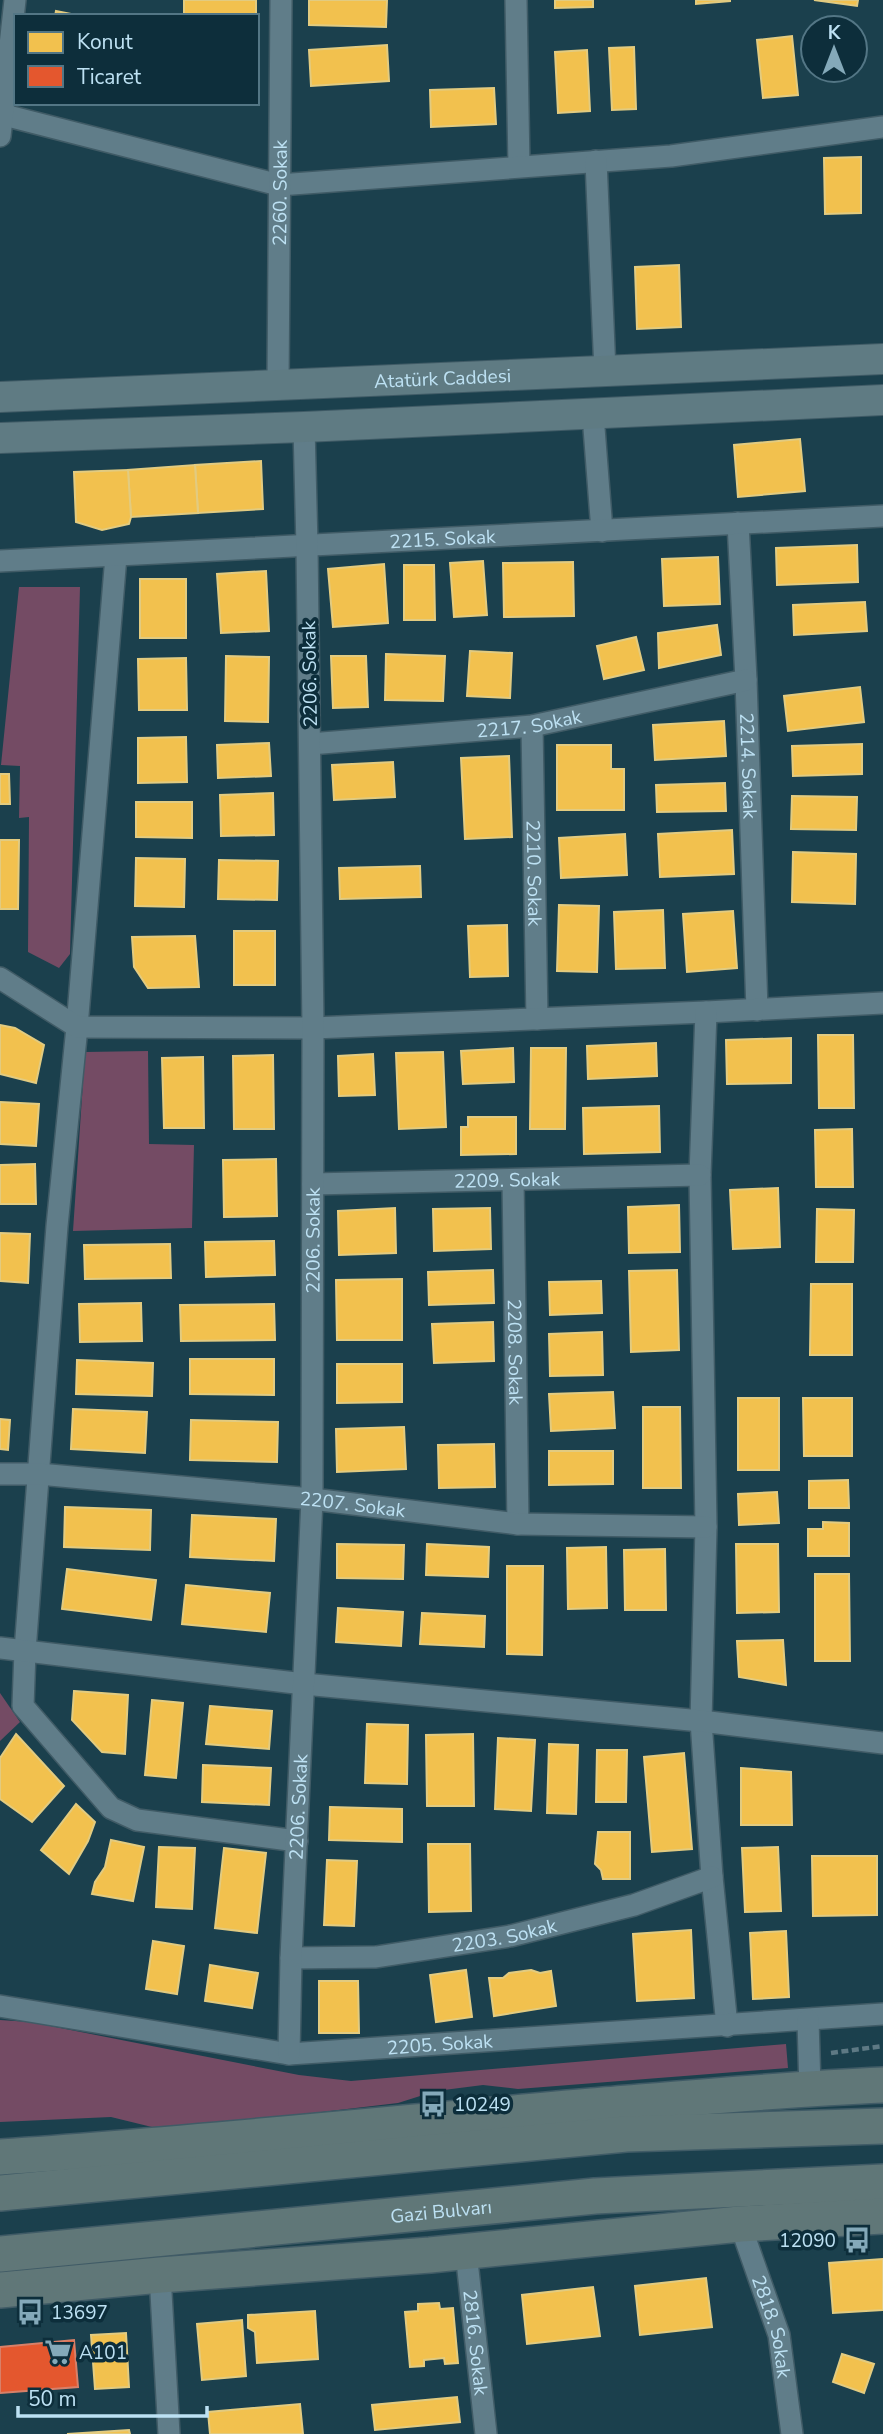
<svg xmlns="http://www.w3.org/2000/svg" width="883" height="2434" font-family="'Nunito Sans',sans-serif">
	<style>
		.green { fill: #744b64 }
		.homes { fill: #f2c14e; stroke: #e2cb80; stroke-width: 2 }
		.shops { fill: #e4572e; stroke: #d88069; stroke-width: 2 }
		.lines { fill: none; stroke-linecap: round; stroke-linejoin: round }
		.minor-casing { stroke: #405b66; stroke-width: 24 }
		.secondary-casing { stroke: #405b66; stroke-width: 32 }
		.trunk-casing { stroke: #405b66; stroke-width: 38 }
		.path { stroke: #5e7984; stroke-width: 4.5; stroke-dasharray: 7 3.5; stroke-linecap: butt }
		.minor { stroke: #607d89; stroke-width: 21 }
		.secondary { stroke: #5f7b83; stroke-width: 30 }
		.trunk { stroke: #607778; stroke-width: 35 }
		.labels { text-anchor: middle; stroke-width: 7; stroke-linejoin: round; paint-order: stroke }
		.street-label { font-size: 19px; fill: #bde1f3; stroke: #0d2e3b }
		.poi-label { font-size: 19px; fill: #bde1f3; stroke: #0d2e3b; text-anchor: start }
	</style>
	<rect width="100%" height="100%" fill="#1b404d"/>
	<g class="green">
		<path d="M19 587H80L70 954 59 968 28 952 29 817 19 818 20 766 1 765Z"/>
		<path d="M148 1051 149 1144 194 1145 192 1228 73 1231 85 1052Z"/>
		<path d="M0 1693 20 1722 0 1741Z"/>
		<path d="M0 2020 30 2022 299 2075 351 2081 786 2044 788 2068 518 2089 483 2085 436 2091 398 2103 313 2113 156 2128 111 2117 0 2122Z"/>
	</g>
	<g class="homes">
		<rect x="184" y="0" width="72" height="16"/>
		<path d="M309 0H387L386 27 309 25Z"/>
		<path d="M555 0H593V7L555 8Z"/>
		<path d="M696 0H730V1L696 4Z"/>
		<path d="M814 0H858L857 6Z"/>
		<path d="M56 11 81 16H55Z"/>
		<path d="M792 36 798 95 763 98 757 40Z"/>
		<path d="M387 45 389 81 311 86 309 50Z"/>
		<path d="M634 47 636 109 612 110 609 48Z"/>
		<path d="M587 50 590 111 558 113 555 52Z"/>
		<path d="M494 88 496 124 431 127 430 90Z"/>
		<path d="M861 157V213L825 214 824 158Z"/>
		<path d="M679 265 681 327 637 329 635 267Z"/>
		<path d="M800 439 805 491 738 497 734 445Z"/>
		<path d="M261 461 263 509 198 513 195 465Z"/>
		<path d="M195 465 198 513 131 517 128 470Z"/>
		<path d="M128 470 131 517 129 524 102 530 76 522 74 472Z"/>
		<path d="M857 545 858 582 777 585 776 548Z"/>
		<path d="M718 557 720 604 664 606 662 559Z"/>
		<path d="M483 561 487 615 454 617 450 563Z"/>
		<path d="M573 562 574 616 504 617 503 563Z"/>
		<path d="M384 564 388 623 333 627 328 569Z"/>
		<path d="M404 565H434L435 620H404Z"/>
		<path d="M266 571 269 631 221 633 217 574Z"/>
		<rect x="140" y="579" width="46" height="59"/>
		<path d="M865 602 867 631 794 635 793 605Z"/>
		<path d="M717 625 721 655 659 668 658 633Z"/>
		<path d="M636 637 644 670 604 679 597 646Z"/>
		<path d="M470 651 512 653 510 698 467 696Z"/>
		<path d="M386 654 445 656 443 701 385 700Z"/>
		<path d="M226 656 269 657 268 722 225 721Z"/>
		<path d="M331 656H366L368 707 333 708Z"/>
		<path d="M186 658 187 710H139L138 659Z"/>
		<path d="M860 687 864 722 788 731 784 696Z"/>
		<path d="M724 721 726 756 655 760 653 725Z"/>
		<path d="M186 737 187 782 138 783V738Z"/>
		<path d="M269 743 271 776 218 778 217 745Z"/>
		<path d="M862 744V774L793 776 792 746Z"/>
		<path d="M557 745H611V769H624V810H557Z"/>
		<path d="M509 756 512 837 465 839 461 758Z"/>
		<path d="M393 762 395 797 334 800 332 765Z"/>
		<path d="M0 774H9L10 804H0Z"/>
		<path d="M725 783 726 811 657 812 656 785Z"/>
		<path d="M273 793 274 835 221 836 220 795Z"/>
		<path d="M792 796 857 797 856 830 791 829Z"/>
		<path d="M136 802H192V838L136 837Z"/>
		<path d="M732 830 734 874 660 877 658 834Z"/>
		<path d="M625 834 627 875 561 878 559 838Z"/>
		<path d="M0 840H19L18 909H0Z"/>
		<path d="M793 852 856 854 855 904 792 902Z"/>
		<path d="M136 858 185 859 184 907 135 906Z"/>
		<path d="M219 860 278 861 277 900 218 899Z"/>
		<path d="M420 866 421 897 340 899 339 868Z"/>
		<path d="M559 905 599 906 597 972 557 971Z"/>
		<path d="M663 910 665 968 616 969 614 912Z"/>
		<path d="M733 911 737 968 687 972 683 914Z"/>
		<path d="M507 925 508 976 470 977 468 926Z"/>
		<rect x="234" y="931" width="41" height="54"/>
		<path d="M195 936 199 987 148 988 134 967 132 937Z"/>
		<path d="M0 1025 15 1028 44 1045 36 1083 0 1074Z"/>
		<path d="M818 1035H853L854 1108H819Z"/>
		<path d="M791 1038V1083L727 1084 726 1040Z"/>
		<path d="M656 1043 657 1076 588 1079 587 1046Z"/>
		<path d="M513 1048 514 1082 463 1084 461 1051Z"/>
		<path d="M531 1048H566L565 1129H530Z"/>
		<path d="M443 1052 446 1127 399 1129 396 1053Z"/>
		<path d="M373 1054 375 1095 339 1096 338 1056Z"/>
		<path d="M273 1055 274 1129H234L233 1056Z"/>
		<path d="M203 1057 204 1128H164L162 1058Z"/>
		<path d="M0 1102 39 1104 36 1146 0 1144Z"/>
		<path d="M659 1106 660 1152 584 1154 583 1108Z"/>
		<path d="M468 1117H516V1154L461 1155V1127H468Z"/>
		<path d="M852 1129 853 1187H816L815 1130Z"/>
		<path d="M276 1159 277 1216 224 1217 223 1160Z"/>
		<path d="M35 1164 36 1204H0V1165Z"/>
		<path d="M778 1188 780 1247 733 1249 730 1190Z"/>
		<path d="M679 1205 680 1252 629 1253 628 1207Z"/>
		<path d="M395 1208 396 1253 339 1255 338 1211Z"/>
		<path d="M490 1208 491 1249 434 1251 433 1209Z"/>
		<path d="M817 1209 854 1210 853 1262H816Z"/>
		<path d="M0 1233 30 1234 28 1283 0 1281Z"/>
		<path d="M274 1241 275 1275 206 1277 205 1242Z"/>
		<path d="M170 1244 171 1278 85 1279 84 1245Z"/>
		<path d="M493 1270 494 1303 429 1305 428 1272Z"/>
		<path d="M677 1270 679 1350 631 1352 629 1271Z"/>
		<path d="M402 1279V1340H337L336 1280Z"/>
		<path d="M601 1281 602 1313 550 1315 549 1282Z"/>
		<path d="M811 1284H852V1355H810Z"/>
		<path d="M141 1303 142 1341 80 1342 79 1304Z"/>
		<path d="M274 1304 275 1340 181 1341 180 1305Z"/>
		<path d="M493 1322 494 1361 434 1363 432 1324Z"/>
		<path d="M602 1332 603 1375 550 1376 549 1334Z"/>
		<path d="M190 1359H274V1395L190 1394Z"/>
		<path d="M77 1360 153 1363 152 1396 76 1394Z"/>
		<path d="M337 1364H402V1402L337 1403Z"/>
		<path d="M613 1392 615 1428 551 1431 549 1394Z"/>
		<rect x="738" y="1398" width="41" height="72"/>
		<path d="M803 1398H852V1456H804Z"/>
		<path d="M643 1407H680L681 1488H643Z"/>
		<path d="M73 1409 147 1412 145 1453 71 1449Z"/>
		<path d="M0 1419 10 1420 8 1450 0 1449Z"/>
		<path d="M191 1420 278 1422 277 1462 190 1460Z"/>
		<path d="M404 1427 406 1469 337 1472 336 1429Z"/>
		<path d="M494 1444 495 1487 439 1488 438 1445Z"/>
		<path d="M549 1451H613V1484L549 1485Z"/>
		<path d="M848 1480 849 1508H809V1481Z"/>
		<path d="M777 1492 779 1523 739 1525 738 1494Z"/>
		<path d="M65 1507 151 1510 150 1550 64 1547Z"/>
		<path d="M192 1515 276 1519 274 1561 190 1557Z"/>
		<path d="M823 1522 849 1523V1556H808V1529H823Z"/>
		<path d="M337 1544 404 1545 403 1579 337 1578Z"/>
		<path d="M427 1544 489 1547 488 1577 426 1575Z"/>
		<path d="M736 1544H778L779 1612 737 1613Z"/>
		<path d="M606 1547 607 1608 568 1609 567 1548Z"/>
		<path d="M665 1549 666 1610H625L624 1550Z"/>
		<path d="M507 1566H543L542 1655 507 1654Z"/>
		<path d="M67 1569 156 1580 151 1620 62 1609Z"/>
		<path d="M815 1574H849L850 1661H815Z"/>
		<path d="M186 1585 270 1593 266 1632 182 1624Z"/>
		<path d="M338 1608 403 1612 401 1646 336 1642Z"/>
		<path d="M422 1613 485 1616 484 1647 420 1644Z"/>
		<path d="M783 1640 786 1685 739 1677 737 1641Z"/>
		<path d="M74 1691 128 1695 125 1754 102 1752 72 1720Z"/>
		<path d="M152 1700 183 1703 176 1778 145 1775Z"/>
		<path d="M210 1706 272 1711 269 1749 206 1744Z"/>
		<path d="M367 1724 408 1725 407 1784 365 1783Z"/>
		<path d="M16 1734 64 1786 32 1822 0 1799V1758Z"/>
		<path d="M473 1734 474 1806H427L426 1735Z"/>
		<path d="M498 1738 535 1740 531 1811 495 1809Z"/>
		<path d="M549 1744 578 1745 576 1814 547 1813Z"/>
		<path d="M597 1750H627L626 1802H596Z"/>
		<path d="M684 1753 692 1849 652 1852 644 1757Z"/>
		<path d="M203 1765 271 1768 269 1805 202 1802Z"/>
		<path d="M741 1768 791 1772 792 1825H741Z"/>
		<path d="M76 1804 95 1822 88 1841 69 1874 41 1850Z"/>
		<path d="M330 1807 402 1809V1842L329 1840Z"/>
		<path d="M598 1832H630V1879H603L601 1870 595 1864Z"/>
		<path d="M111 1840 144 1847 133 1901 92 1894 95 1882 105 1867Z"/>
		<path d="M428 1844H470L471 1911 429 1912Z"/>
		<path d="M159 1847 195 1848 192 1909 156 1907Z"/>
		<path d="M778 1847 781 1911 745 1912 742 1848Z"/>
		<path d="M224 1848 266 1853 257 1933 215 1928Z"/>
		<path d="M812 1856H877V1915L813 1916Z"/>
		<path d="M327 1860 357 1861 354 1926 324 1925Z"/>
		<path d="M691 1930 694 1998 637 2001 633 1934Z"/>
		<path d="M786 1931 789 1997 753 1999 750 1933Z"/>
		<path d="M153 1941 184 1946 177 1994 146 1989Z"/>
		<path d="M210 1965 258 1973 252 2008 205 2001Z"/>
		<path d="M466 1970 472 2017 436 2022 430 1975Z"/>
		<path d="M531 1970 540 1973 551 1971 556 2006 494 2016 489 1978H503L509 1973Z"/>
		<path d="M319 1981H358L359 2033H319Z"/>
		<path d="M883 2259V2310L833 2313 829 2263Z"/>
		<path d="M706 2278 712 2327 640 2335 635 2286Z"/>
		<path d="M593 2287 600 2336 527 2344 522 2295Z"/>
		<path d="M439 2303 440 2309 453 2308 458 2363 445 2364 444 2358 424 2360V2366L410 2367 405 2312 418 2311V2304Z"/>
		<path d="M315 2311 318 2359 257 2363 255 2332 248 2328V2315Z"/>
		<path d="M242 2320 246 2376 202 2380 197 2324Z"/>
		<path d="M126 2333 129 2387 95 2389 91 2335Z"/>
		<path d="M842 2354 874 2364 864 2393 833 2382Z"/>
		<path d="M457 2397 460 2422 375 2430 372 2405Z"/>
		<path d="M300 2404 303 2434H210L208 2412Z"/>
		<path d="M129 2430 130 2434H67Z"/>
	</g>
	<path class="shops" d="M74 2340 78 2387 0 2393V2347Z"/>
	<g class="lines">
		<g class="minor-casing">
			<g id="minor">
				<path d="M516 0 519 166"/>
				<path d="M0 114 279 185 671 156 883 127"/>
				<path d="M0 136 15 0"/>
				<path d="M596 161 605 371"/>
				<path id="s1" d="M278 385 281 0"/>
				<path d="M593 415 602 531"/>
				<path id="s2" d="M738 523 746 680 757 1010"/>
				<path d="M116 556 77 1027 57 1226 25 1651 23 1706 111 1808 137 1820 297 1841"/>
				<path id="s3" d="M0 561 883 516"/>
				<path id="s4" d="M532 726 537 1019"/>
				<path id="s5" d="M310 744 532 726 746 680"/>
				<path d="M0 978 77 1027 313 1028 706 1012 883 1003"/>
				<path d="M706 1012 700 1175 706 1527 701 1721 712 1877 727 2026"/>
				<path id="s6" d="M513 1180 518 1524"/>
				<path id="s7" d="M313 1184 700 1175"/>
				<path id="s8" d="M0 1474H39L312 1499 518 1524 706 1527"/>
				<path d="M0 1648 304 1684 701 1721 883 1743"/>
				<path id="s9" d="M291 1958 376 1957 510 1936 634 1905 712 1877"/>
				<path id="s10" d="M0 2006 289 2054 883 2014"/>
				<path d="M808 2020 810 2088"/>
				<path id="s11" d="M289 2054 291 1958 312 1499 313 1028 307 547 304 427"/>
				<path id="s12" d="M740 2224 779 2335 792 2434"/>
				<path id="s13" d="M466 2252 486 2434"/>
				<path d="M160 2275 169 2434"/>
			</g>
		</g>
		<g class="secondary-casing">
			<g id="secondary">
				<path id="s14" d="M0 397 883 359"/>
				<path d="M0 438 304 427 883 400"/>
			</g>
		</g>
		<g class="trunk-casing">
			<g id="trunk">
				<path d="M0 2157C198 2144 395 2123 592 2106 689 2098 786 2089 883 2085"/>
				<path d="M0 2193 626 2134 883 2126"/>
				<path id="s15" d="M0 2254 595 2196 883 2182"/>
				<path d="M0 2290 160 2275 430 2255 740 2224 883 2216"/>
			</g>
		</g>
		<path class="path" d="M831 2053 883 2046"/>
		<use href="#minor" class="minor"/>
		<use href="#secondary" class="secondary"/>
		<use href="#trunk" class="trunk"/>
	</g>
	<defs>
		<g id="bus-bare" transform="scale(2.1)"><path d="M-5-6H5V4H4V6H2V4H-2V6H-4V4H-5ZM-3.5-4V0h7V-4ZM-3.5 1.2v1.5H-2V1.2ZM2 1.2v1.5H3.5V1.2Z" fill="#84a9b9" stroke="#0d2e3b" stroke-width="2.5" paint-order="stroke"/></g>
		<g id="supermarket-bare" transform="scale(2.1)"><path d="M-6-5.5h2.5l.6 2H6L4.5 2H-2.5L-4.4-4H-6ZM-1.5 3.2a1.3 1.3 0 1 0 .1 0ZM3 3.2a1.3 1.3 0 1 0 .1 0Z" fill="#84a9b9" stroke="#0d2e3b" stroke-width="2.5" paint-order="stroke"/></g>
	</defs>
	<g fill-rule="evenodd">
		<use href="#bus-bare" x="433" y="2104"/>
		<use href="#bus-bare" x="857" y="2240"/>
		<use href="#bus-bare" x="30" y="2312"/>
		<use href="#supermarket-bare" x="58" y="2352"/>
	</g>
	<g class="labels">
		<g class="street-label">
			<text dy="7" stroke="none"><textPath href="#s1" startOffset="192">2260. Sokak</textPath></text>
			<text dy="7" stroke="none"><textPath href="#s14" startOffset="443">Atatürk Caddesi</textPath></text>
			<text dy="7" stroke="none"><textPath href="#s3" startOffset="443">2215. Sokak</textPath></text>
			<text transform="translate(309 674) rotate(-91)" y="7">2206. Sokak</text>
			<text dy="7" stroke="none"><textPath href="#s5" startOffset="220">2217. Sokak</textPath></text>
			<text dy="7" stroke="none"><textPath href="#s2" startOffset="243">2214. Sokak</textPath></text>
			<text dy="7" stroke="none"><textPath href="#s4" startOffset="147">2210. Sokak</textPath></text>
			<text dy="7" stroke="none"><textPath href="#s7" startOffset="194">2209. Sokak</textPath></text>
			<text dy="7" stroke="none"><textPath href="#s11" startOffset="814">2206. Sokak</textPath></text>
			<text dy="7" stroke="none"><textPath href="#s6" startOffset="172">2208. Sokak</textPath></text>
			<text dy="7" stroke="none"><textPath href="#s8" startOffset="354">2207. Sokak</textPath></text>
			<text dy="7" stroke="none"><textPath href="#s11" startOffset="247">2206. Sokak</textPath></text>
			<text dy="7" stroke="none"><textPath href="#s9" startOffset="215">2203. Sokak</textPath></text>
			<text dy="7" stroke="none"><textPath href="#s10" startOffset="444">2205. Sokak</textPath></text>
			<text dy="7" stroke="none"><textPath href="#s15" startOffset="443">Gazi Bulvarı</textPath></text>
			<text dy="7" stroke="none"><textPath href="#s12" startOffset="108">2818. Sokak</textPath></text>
			<text dy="7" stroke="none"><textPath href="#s13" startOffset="91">2816. Sokak</textPath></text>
		</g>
		<g class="poi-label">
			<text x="454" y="2111">10249</text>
			<text x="836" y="2247" text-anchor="end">12090</text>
			<text x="51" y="2319">13697</text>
			<text x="79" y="2359">A101</text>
		</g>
	</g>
	<rect x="14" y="14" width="245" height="91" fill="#0d2e3b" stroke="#537685" stroke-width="2"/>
	<rect x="28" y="32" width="35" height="21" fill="#f2c14e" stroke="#537685" stroke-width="2"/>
	<text x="77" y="49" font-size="21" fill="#bde1f3">Konut</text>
	<rect x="28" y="66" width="35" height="21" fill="#e4572e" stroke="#537685" stroke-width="2"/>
	<text x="77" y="84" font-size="21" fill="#bde1f3">Ticaret</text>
	<g transform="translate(834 49)"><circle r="33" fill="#0d2e3b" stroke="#537685" stroke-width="2"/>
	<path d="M0-5L12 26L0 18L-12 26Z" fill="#84a9b9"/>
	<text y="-10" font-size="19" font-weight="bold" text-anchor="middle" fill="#bde1f3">K</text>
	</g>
	<path d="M18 2406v10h189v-10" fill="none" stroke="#bde1f3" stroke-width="3.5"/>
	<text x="28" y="2406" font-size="21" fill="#bde1f3" stroke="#0d2e3b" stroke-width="5" paint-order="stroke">50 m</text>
</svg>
